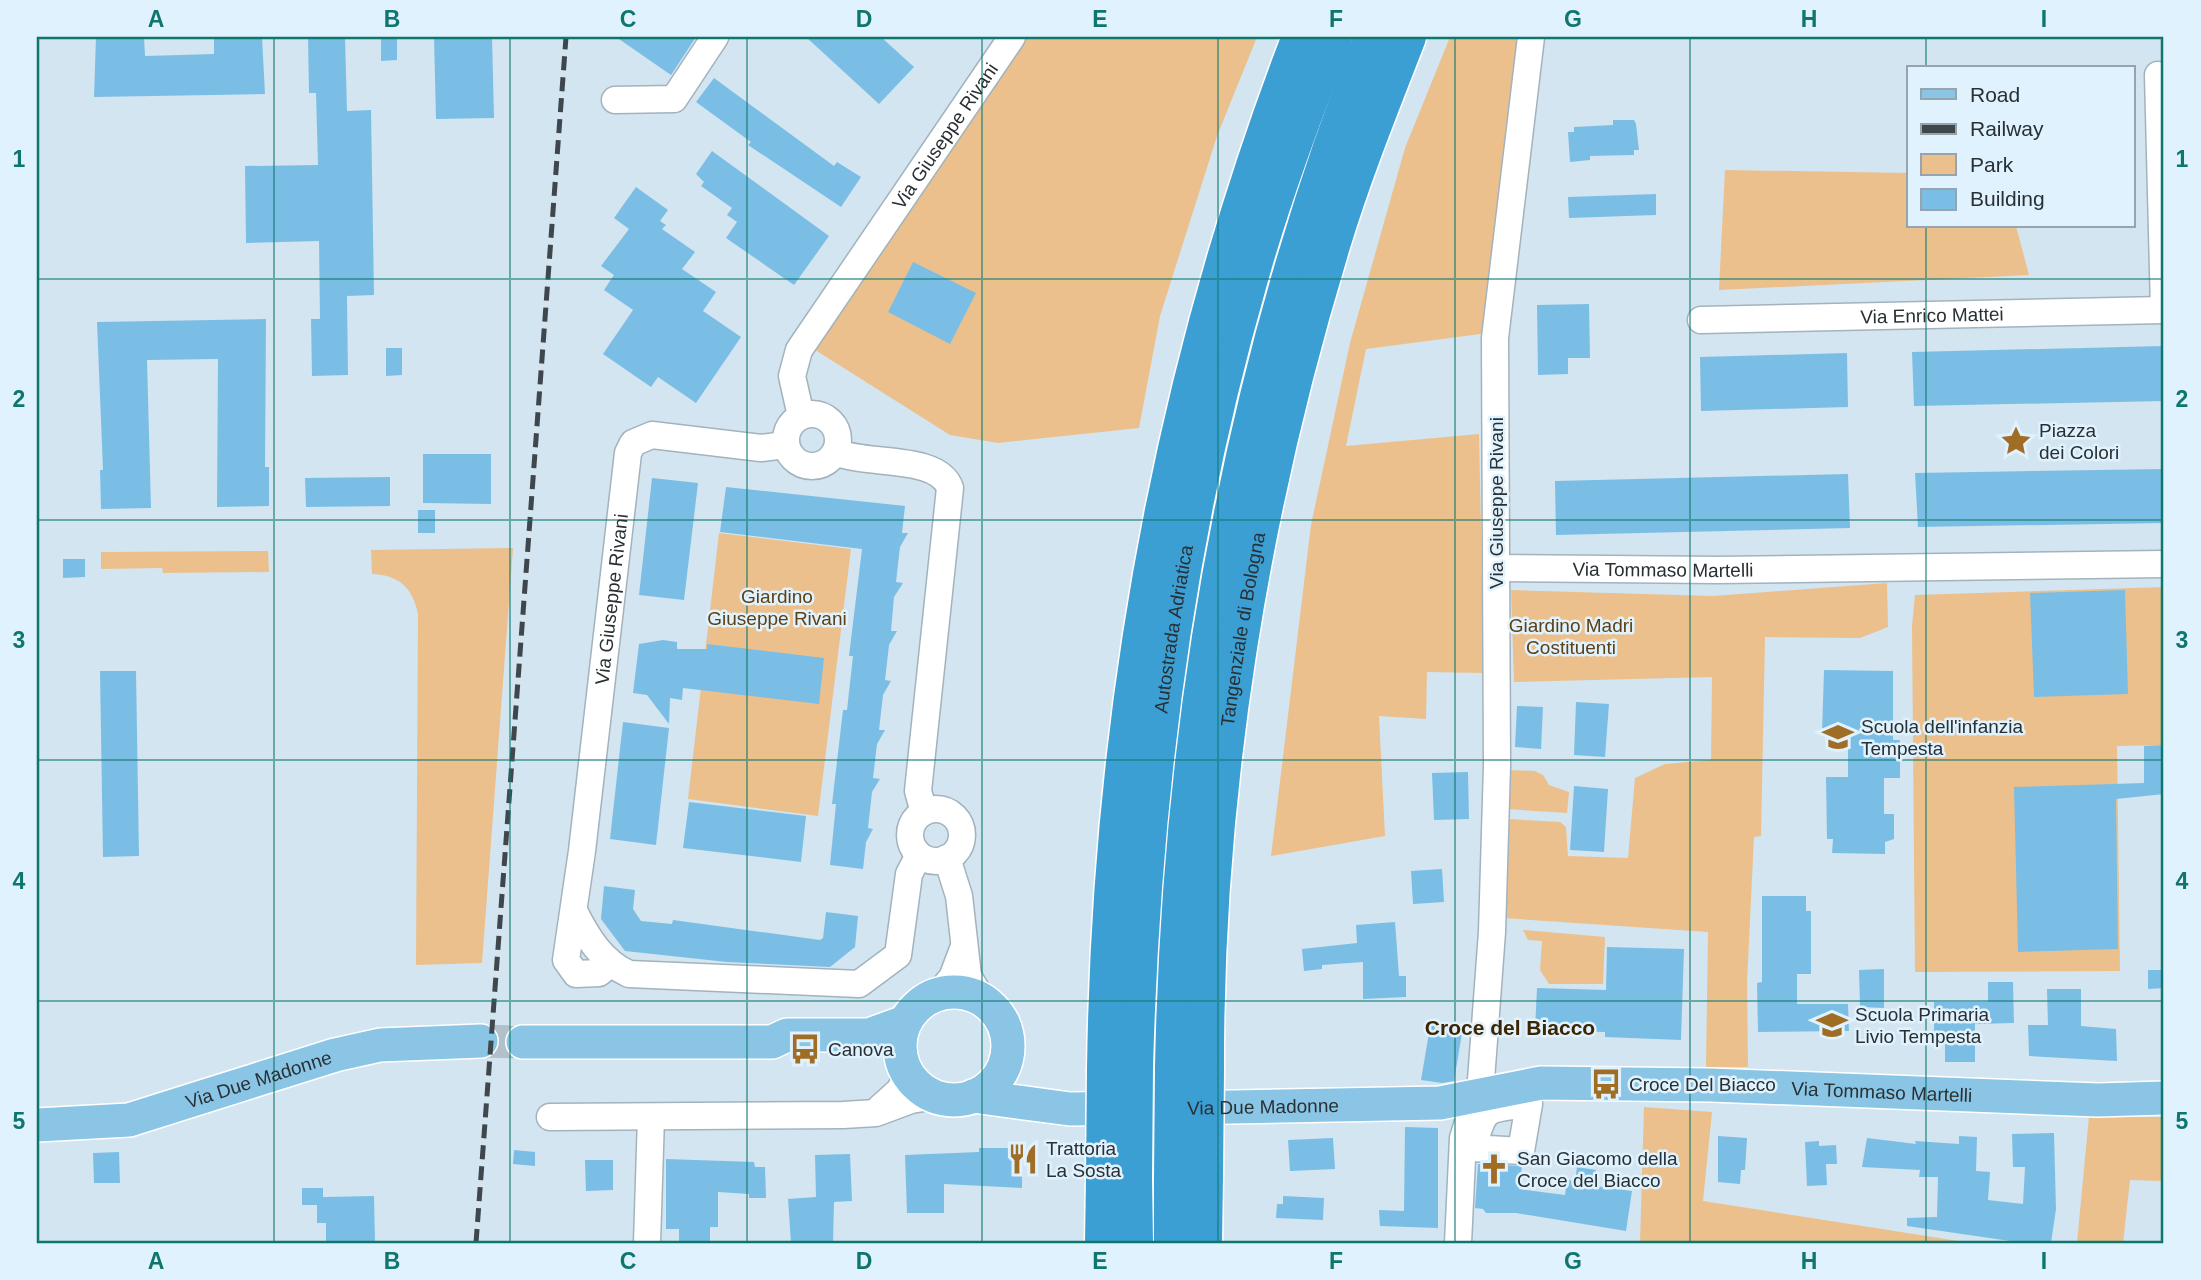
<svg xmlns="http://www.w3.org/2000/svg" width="2201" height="1280" font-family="Arial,sans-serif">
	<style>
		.green { fill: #ebc08c }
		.building { fill: #7bbee5 }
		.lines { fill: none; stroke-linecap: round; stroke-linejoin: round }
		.major-tunnel { stroke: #b1c1ca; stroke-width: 33; stroke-dasharray: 33 17; stroke-linecap: butt }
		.minor-casing { stroke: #a2b3be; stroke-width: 29 }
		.major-casing { stroke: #fff; stroke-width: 36 }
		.highway-casing { stroke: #fff; stroke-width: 41 }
		.minor { stroke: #fff; stroke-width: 26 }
		.major { stroke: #8ac5e5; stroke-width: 33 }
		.highway { stroke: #3c9fd4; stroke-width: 38 }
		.rail { stroke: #3f474c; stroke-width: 5; stroke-dasharray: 14 7; stroke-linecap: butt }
		.highway-bridge-casing { stroke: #fff; stroke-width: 41; stroke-linecap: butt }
		.highway-bridge { stroke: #3c9fd4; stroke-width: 38 }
		.grid { fill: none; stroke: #0f766e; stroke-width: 2; stroke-opacity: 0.55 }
		.labels { text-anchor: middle; stroke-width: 5; stroke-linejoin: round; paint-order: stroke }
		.street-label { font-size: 19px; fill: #293034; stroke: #e0f2fe }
		.poi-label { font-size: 19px; fill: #293034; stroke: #e0f2fe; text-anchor: start }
		.park-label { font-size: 19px; fill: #5e4015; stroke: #e0f2fe }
		.neighbourhood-label { font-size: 21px; font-weight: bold; fill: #3d2502; stroke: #e0f2fe }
		.neatline { fill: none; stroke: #0f766e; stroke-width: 2.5 }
		.grid-label { font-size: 23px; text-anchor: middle; font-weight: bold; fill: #0f766e }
	</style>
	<rect width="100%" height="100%" fill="#d3e5f0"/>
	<g class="green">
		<path d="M1015 37H1257L1217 136 1160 316 1139 428 998 443 950 435 793 336Z"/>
		<path d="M1450 37H1525L1496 216 1488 333 1366 349 1346 446 1479 434 1484 673 1427 672 1426 719 1379 716 1385 836 1271 856 1311 525 1350 343 1405 148Z"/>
		<path d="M1725 170 1909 173V226H2016L2029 275 1719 290Z"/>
		<path d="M719 533 851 549 818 816 688 799Z"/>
		<path d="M513 548 482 963 416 965 418 614C413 588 399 575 372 574L371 550Z"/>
		<path d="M268 551 269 572 163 573 162 568 101 569V552Z"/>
		<path d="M1887 583 1888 627 1860 638 1765 637 1761 836 1754 837 1747 982 1748 1067H1706L1708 932 1503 918 1507 819 1560 822 1566 827 1568 856 1628 858 1635 778 1665 764 1711 760 1712 677 1514 682 1511 590 1713 596Z"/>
		<path d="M2164 587V745L2117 746 2120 971 1915 972 1912 626 1915 595Z"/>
		<path d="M1508 770 1535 771 1543 775 1549 785 1569 792 1567 813 1507 809Z"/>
		<path d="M1523 930 1605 937 1603 984H1549L1540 970 1542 941 1528 940Z"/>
		<path d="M1644 1107 1712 1112 1703 1201 1971 1243H1640Z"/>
		<path d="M2089 1116 2164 1117V1181L2130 1180 2123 1243H2077Z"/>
	</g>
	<g class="building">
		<path d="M96 37H144L145 56 214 54V37H262L265 94 94 97Z"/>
		<path d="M308 37H345L347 111 371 110 374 295 347 296 348 375 312 376 311 319H320L319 241 246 243 245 166 318 165 316 93H309Z"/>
		<path d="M381 37H397V60L381 61Z"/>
		<path d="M434 37H492L494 118 436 119Z"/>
		<path d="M616 37H696L671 75Z"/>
		<path d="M806 37H881L914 67 879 104Z"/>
		<path d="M714 78 834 166 837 162 861 177 841 207 748 145 751 142 696 102Z"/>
		<path d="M1613 120H1634L1636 124 1639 150H1634V155L1590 156V160L1570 162 1568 132H1574V127L1613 125Z"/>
		<path d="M712 151 829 236 794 285 726 238 737 222 727 215 732 208 701 186 704 182 696 174Z"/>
		<path d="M636 187 668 210 660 221 666 225 662 229 695 252 682 269 716 292 703 311 741 337 696 403 658 377 651 387 603 354 633 310 604 290 614 275 601 266 629 229 614 218Z"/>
		<path d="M1656 194V215L1569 218 1568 197Z"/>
		<path d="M913 262 976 293 950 344 888 312Z"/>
		<path d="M1589 304 1590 358H1568V374L1538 375 1537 305Z"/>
		<path d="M266 319 265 467H269V506L217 507 218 359 147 360 151 508 101 509 100 470H103L97 322Z"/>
		<path d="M2164 346V401L1914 406 1912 352Z"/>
		<path d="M386 348H402V375L386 376Z"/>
		<path d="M1847 353 1848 407 1701 411 1700 357Z"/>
		<path d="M423 454H491V504L423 503Z"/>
		<path d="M2164 469V523L1918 527 1915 473Z"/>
		<path d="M1848 474 1850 528 1556 535 1555 481Z"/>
		<path d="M390 477V506L306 507 305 478Z"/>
		<path d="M652 478 698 483 684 600 639 595Z"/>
		<path d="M726 487 905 506 902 533H908L900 547 896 582 903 583 894 597 891 631H897L889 645 885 680 891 681 883 695 879 730H885L877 744 873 778 880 779 872 792 868 828 873 829 866 842 863 869 830 865 836 804H832L843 710H847L853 656H849L862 549 720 532Z"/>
		<rect x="418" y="510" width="17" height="23"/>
		<path d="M63 559H85V577L63 578Z"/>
		<path d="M2125 590 2128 694 2034 697 2030 593Z"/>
		<path d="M663 640 677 642V649H707V644L824 658 819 704 683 688 682 700 670 698 669 724 647 695 633 693 639 644Z"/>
		<path d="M1824 670 1893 671V740H1900V778H1884V814H1894V839L1885 842V854L1832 853 1833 839H1827L1826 777H1848V747H1831V733H1822Z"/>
		<path d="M100 671H136L139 856 103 857Z"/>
		<path d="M1576 702 1609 704 1605 757 1574 755Z"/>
		<path d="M1517 706 1543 707 1541 749 1515 747Z"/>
		<path d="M623 722 669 728 656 845 610 839Z"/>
		<path d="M2164 745V794L2116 799 2118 949 2018 952 2014 787 2144 783V746Z"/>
		<path d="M1468 772 1469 819 1434 820 1432 773Z"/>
		<path d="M1574 786 1608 789 1604 852 1570 850Z"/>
		<path d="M689 802 806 816 801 862 683 848Z"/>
		<path d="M1442 869 1444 902 1413 904 1411 871Z"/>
		<path d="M604 886 635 890 633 909 641 921 672 924 673 920 820 940 823 938 826 912 858 916 855 947 830 967 727 962 625 951 601 919Z"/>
		<path d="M1762 896H1806V911H1811V974H1797V1004H1848L1849 1031 1758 1032 1757 983 1762 982Z"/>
		<path d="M1395 922 1399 976H1406V997L1363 999V962L1322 965V969L1304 971 1302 949 1357 943 1356 925Z"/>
		<path d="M1607 947 1684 949 1681 1040 1605 1037V1032L1535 1030 1537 988 1606 990Z"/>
		<path d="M1884 969V1008L1860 1007 1859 970Z"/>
		<path d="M2148 970H2164V988L2148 989Z"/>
		<path d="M1988 982H2013L2014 1023 1975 1024V1062H1945V1036H1934V1002H1988Z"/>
		<path d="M2047 989H2081V1026L2116 1029 2117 1061 2029 1056 2028 1025H2048Z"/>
		<path d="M1431 1021 1463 1027 1454 1081 1442 1083 1421 1080Z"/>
		<path d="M1405 1127 1438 1128V1228L1380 1226 1379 1210 1404 1211Z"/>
		<path d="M2054 1133 2056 1209 2051 1243H2024L1907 1226V1218L1937 1217 1938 1177H1919L1920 1170 1862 1167 1867 1138 1916 1144 1915 1141 1959 1144V1136L1977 1137 1976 1171 1990 1172 1988 1200 2023 1204 2025 1167H2013L2012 1134Z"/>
		<path d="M1718 1136 1747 1138 1745 1170H1741L1740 1184 1718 1182Z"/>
		<path d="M1333 1138 1335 1169 1290 1171 1288 1140Z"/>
		<path d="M1819 1141V1146L1836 1145 1837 1164H1826L1827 1185 1807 1186 1805 1142Z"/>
		<path d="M979 1148H1022V1188L944 1184V1213H907L905 1155 979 1152Z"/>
		<path d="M514 1150 535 1152V1166L513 1164Z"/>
		<path d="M119 1152 120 1183H94L93 1153Z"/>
		<path d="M850 1154 852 1201 834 1202 833 1243H791L788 1199 816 1197 815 1155Z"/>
		<path d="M666 1159 754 1162 755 1167H765L766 1198H749V1194L718 1192V1227H710V1243H679V1229H666Z"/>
		<path d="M585 1160H613V1190L586 1191Z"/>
		<path d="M1478 1164 1522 1166 1519 1189 1565 1195 1567 1180 1575 1181 1577 1167 1596 1170 1595 1186 1632 1191 1626 1231 1516 1213H1486L1483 1209 1475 1208Z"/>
		<path d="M302 1188H323V1197L374 1196 375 1243H326V1223H317V1205H302Z"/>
		<path d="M1283 1196 1324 1198 1323 1220 1276 1218 1277 1204H1283Z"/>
	</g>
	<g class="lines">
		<path class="major-tunnel" d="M481 1041 523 1042"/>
		<g class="minor-casing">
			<g id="minor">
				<path d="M2158 75 2164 310"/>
				<path d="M615 100 674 99 715 37"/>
				<path id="s1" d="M1701 320 2164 310"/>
				<circle cx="812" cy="440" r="26"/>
				<path id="s2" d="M801 416 792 376 799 350 1012 37"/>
				<path d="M836 452C866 466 938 454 950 488L918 791 924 812"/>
				<path id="s3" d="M1497 568 1717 570 2164 564"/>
				<circle cx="936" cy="835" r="26"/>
				<path d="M947 858 959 896 968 976 983 1001"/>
				<path d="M574 911C587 937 602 962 629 974L859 984 898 955 909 874 919 855"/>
				<path id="s4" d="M610 964 599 973 576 974 566 960 582 851 628 453 633 443 652 435 761 448 786 445"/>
				<path d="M936 996 952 978 963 949"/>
				<path d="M1529 1104 1521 1151 1473 1148C1485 1104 1486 1110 1529 1104Z"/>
				<path d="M880 1108 900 1090 908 1072"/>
				<path d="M550 1117 843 1115 876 1113 911 1100 935 1096"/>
				<path d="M647 1243 651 1117"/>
				<path d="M1458 1243 1463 1138 1481 1080 1492 932 1497 766 1495 338 1531 37"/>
			</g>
		</g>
		<g class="major-casing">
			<g id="major">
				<circle cx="954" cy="1046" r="54"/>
				<path d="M523 1042H772L787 1035H869L905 1022"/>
				<path d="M973 1096 1070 1109 1132 1108"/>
				<path id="s5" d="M1179 1108 1440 1103 1541 1083 1711 1085 2098 1100 2164 1098"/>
				<path id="s6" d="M37 1125 129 1120 335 1055 380 1045 481 1041"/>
			</g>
		</g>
		<g class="highway-casing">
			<g id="highway">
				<path id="s7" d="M1134 1068C1141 802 1174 538 1248 282 1271 199 1302 117 1333 37"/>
				<path d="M1174 1068C1181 715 1243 366 1373 37"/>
				<path d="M1106 1069C1111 712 1173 370 1301 37"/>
				<path id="s8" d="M1205 1070C1204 790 1250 509 1332 242 1353 173 1381 104 1407 37"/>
				<path d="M1133 1178 1134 1243"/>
				<path d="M1104 1243 1105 1179"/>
				<path d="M1173 1243V1179"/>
				<path d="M1203 1243 1204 1175"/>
			</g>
		</g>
		<use href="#minor" class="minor"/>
		<use href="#major" class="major"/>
		<use href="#highway" class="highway"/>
		<path class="rail" d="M476 1243 566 37"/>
		<g class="highway-bridge-casing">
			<g id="highway-bridge">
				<path d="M1204 1175 1205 1070"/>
				<path d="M1133 1178 1134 1068"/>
				<path d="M1105 1179 1106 1069"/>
				<path d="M1173 1179 1174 1068"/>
			</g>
		</g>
		<use href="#highway-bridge" class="highway-bridge"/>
	</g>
	<path class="grid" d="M274 37V1243M510 37V1243M747 37V1243M982 37V1243M1218 37V1243M1455 37V1243M1690 37V1243M1926 37V68M1926 226V1243M37 279H2164M37 520H2164M37 760H2164M37 1001H2164"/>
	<defs>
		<g id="sight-bare" transform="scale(2.415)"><path d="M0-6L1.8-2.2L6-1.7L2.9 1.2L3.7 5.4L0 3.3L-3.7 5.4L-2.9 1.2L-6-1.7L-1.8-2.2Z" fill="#a06d24" stroke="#e0f2fe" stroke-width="2.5" paint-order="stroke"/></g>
		<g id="school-bare" transform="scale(2.415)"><path d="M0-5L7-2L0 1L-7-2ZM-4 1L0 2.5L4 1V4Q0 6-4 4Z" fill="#a06d24" stroke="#e0f2fe" stroke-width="2.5" paint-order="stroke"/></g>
		<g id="bus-bare" transform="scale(2.415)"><path d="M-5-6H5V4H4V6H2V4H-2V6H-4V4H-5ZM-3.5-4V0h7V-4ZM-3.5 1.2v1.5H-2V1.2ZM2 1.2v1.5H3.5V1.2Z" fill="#a06d24" stroke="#e0f2fe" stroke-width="2.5" paint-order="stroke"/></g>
		<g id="restaurant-bare" transform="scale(2.415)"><path d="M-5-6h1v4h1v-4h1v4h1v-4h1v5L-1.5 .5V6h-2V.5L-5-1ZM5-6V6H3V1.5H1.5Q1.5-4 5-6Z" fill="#a06d24" stroke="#e0f2fe" stroke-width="2.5" paint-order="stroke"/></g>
		<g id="church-bare" transform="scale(2.415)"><path d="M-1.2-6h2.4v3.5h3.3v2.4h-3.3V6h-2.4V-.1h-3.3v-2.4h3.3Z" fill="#a06d24" stroke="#e0f2fe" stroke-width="2.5" paint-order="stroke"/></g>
	</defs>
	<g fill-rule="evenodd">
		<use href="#sight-bare" x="2016" y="441"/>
		<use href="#school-bare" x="1838" y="737"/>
		<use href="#school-bare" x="1832" y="1025"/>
		<use href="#bus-bare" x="805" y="1049"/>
		<use href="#bus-bare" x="1606" y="1084"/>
		<use href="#restaurant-bare" x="1023" y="1159"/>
		<use href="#church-bare" x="1494" y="1169"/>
	</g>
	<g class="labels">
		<g class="street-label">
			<text dy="7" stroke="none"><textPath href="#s2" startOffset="327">Via Giuseppe Rivani</textPath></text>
			<text dy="7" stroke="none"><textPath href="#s1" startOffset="231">Via Enrico Mattei</textPath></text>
			<text transform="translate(1496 503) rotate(-90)" y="7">Via Giuseppe Rivani</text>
			<text dy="7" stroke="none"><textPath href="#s3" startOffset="166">Via Tommaso Martelli</textPath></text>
			<text dy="7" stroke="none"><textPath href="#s4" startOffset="418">Via Giuseppe Rivani</textPath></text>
			<text dy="7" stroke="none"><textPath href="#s8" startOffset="443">Tangenziale di Bologna</textPath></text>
			<text dy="7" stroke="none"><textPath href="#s7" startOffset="441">Autostrada Adriatica</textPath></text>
			<text dy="7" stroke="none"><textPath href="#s6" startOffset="228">Via Due Madonne</textPath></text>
			<text dy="7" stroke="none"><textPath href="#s5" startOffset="705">Via Tommaso Martelli</textPath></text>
			<text dy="7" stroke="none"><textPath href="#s5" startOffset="84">Via Due Madonne</textPath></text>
		</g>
		<g class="poi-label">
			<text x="2039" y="437">Piazza<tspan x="2039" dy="22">dei Colori</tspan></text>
			<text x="1861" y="733">Scuola dell'infanzia<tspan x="1861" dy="22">Tempesta</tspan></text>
			<text x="1855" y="1021">Scuola Primaria<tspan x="1855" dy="22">Livio Tempesta</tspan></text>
			<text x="828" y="1056">Canova</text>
			<text x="1629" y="1091">Croce Del Biacco</text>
			<text x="1046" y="1155">Trattoria<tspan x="1046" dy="22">La Sosta</tspan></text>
			<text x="1517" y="1165">San Giacomo della<tspan x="1517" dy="22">Croce del Biacco</tspan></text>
		</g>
		<g class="park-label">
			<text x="777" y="603">Giardino<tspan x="777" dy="22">Giuseppe Rivani</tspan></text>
			<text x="1571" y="632">Giardino Madri<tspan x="1571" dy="22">Costituenti</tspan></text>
		</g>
		<g class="neighbourhood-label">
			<text x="1510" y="1035">Croce del Biacco</text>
		</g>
	</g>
	<rect width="2201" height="1280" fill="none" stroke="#e0f2fe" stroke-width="77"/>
	<rect x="1907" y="66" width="228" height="161" fill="#e0f2fe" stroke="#97a4ad" stroke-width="2"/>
	<rect x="1921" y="89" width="35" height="10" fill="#8ac5e5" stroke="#97a4ad" stroke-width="2"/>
	<text x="1970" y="102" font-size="21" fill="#293034">Road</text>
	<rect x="1921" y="124" width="35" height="10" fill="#3f474c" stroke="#97a4ad" stroke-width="2"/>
	<text x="1970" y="136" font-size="21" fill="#293034">Railway</text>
	<rect x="1921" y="154" width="35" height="21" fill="#ebc08c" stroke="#97a4ad" stroke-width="2"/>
	<text x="1970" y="172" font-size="21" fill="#293034">Park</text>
	<rect x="1921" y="189" width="35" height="21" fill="#7bbee5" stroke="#97a4ad" stroke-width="2"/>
	<text x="1970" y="206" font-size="21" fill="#293034">Building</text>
	<rect x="38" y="38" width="2124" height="1204" class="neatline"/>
	<g class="grid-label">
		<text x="156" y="27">A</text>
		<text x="392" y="27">B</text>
		<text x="628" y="27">C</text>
		<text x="864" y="27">D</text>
		<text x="1100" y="27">E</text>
		<text x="1336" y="27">F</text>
		<text x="1573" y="27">G</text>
		<text x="1809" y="27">H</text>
		<text x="2044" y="27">I</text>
		<text x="19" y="167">1</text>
		<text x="2182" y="167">1</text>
		<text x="19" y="407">2</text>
		<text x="2182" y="407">2</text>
		<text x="19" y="648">3</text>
		<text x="2182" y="648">3</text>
		<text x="19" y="889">4</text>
		<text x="2182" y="889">4</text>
		<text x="19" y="1129">5</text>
		<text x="2182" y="1129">5</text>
		<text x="156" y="1269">A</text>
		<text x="392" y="1269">B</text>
		<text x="628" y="1269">C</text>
		<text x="864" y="1269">D</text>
		<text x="1100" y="1269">E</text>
		<text x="1336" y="1269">F</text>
		<text x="1573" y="1269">G</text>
		<text x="1809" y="1269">H</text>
		<text x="2044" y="1269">I</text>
	</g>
</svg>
